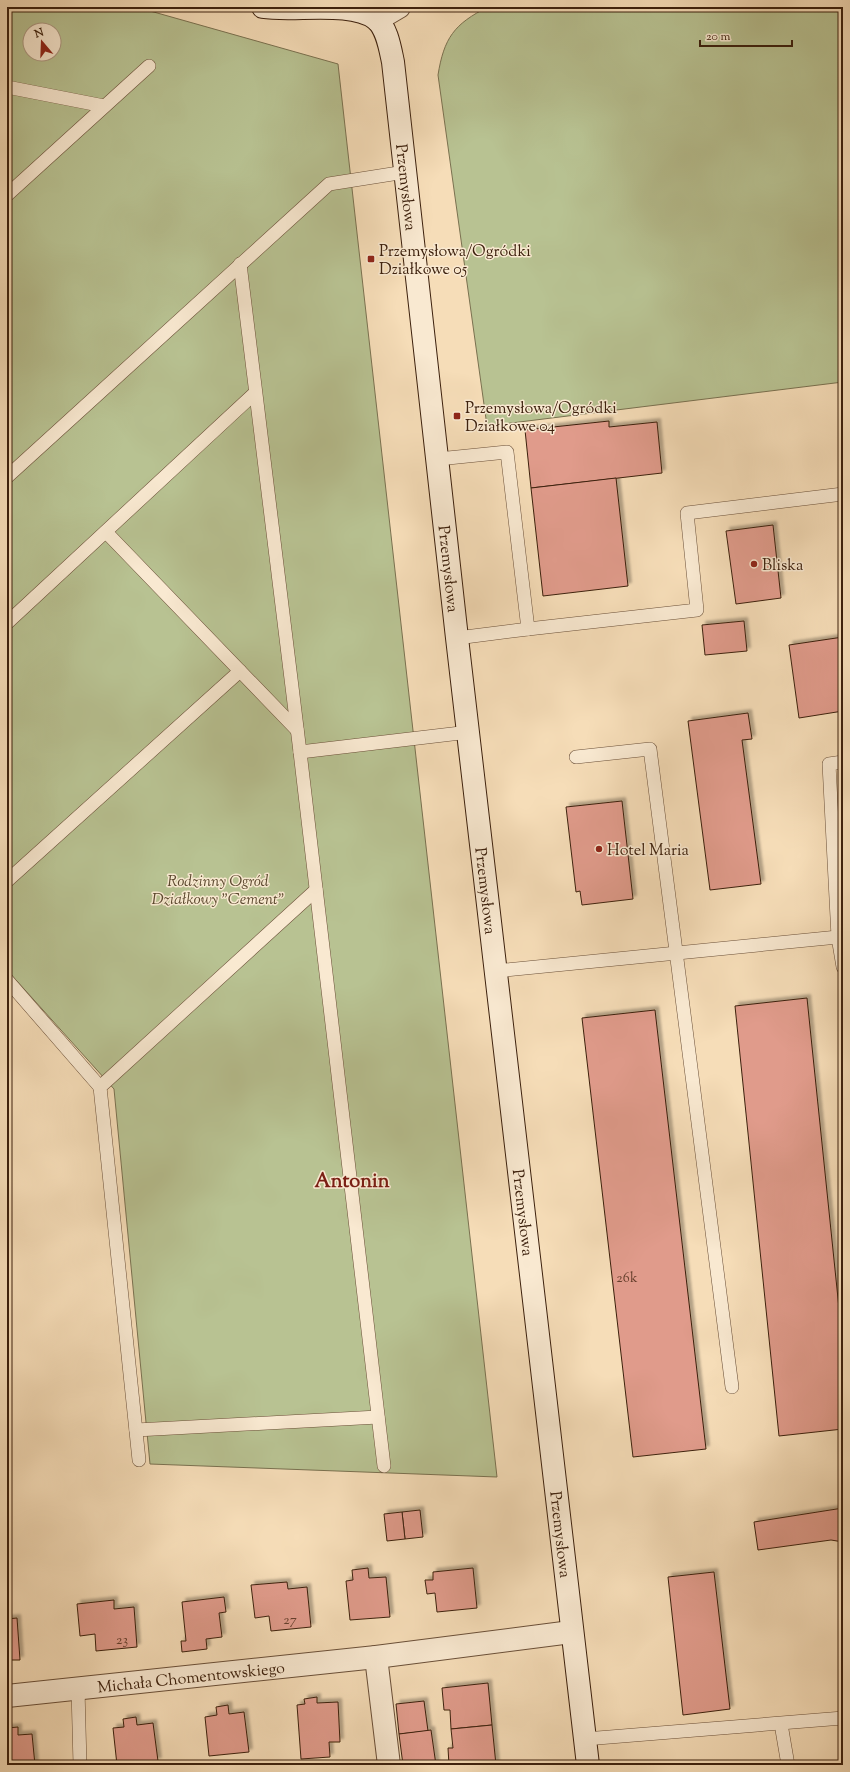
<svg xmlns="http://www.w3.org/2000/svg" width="850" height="1772" font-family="'Sorts Mill Goudy',serif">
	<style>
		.green { fill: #b8c292; stroke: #7a7150; fill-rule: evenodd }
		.building { fill: #e09b8b; stroke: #3c200d; filter: url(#shadow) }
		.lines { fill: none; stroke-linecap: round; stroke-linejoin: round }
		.service-casing { stroke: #6a4f38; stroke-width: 14 }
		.minor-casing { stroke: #6a4f38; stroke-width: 24 }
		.secondary-casing { stroke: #3c200d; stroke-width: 24 }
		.service { stroke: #f9e9d1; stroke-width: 13 }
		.minor { stroke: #f9e9d1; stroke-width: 22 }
		.secondary { stroke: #f9e9d1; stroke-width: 22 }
		.poi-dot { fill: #8f2418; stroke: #f9e9d1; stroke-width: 1.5 }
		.labels { text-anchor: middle; stroke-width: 3; stroke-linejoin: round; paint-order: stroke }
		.number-label { font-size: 14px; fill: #653f2c }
		.street-label { font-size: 16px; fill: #3c200d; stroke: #f9e9d1 }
		.poi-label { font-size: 16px; fill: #3c200d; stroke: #f9e9d1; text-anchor: start }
		.park-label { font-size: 16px; font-style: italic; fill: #5b482e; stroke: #f9e9d1 }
		.district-label { font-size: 20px; font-weight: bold; fill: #7a1f14; stroke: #f9e9d1 }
	</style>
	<defs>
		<filter id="shadow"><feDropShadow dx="3.5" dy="-3.5" stdDeviation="1" flood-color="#0004"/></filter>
	</defs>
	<rect width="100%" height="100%" fill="#f6ddb8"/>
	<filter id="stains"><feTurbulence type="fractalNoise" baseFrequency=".005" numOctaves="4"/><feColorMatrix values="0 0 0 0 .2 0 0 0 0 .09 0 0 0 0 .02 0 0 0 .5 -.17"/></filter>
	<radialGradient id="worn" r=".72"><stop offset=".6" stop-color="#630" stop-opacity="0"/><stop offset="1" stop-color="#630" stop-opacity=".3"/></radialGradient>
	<g class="green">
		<path d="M7 7H136L338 64 497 1477 150 1464 114 1089 7 970ZM30 30H54V54H30Z"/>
		<path d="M488 7H843V382L487 426 438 75C444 38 454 24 488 7Z"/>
	</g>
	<g class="building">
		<path d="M609 421V427L657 422 662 473 531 488 525 430Z"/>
		<path d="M616 478 628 586 543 596 531 488Z"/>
		<path d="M773 525 781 598 736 604 726 531Z"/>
		<path d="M744 621 747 651 705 655 702 625Z"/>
		<path d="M843 637V711L799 718 789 645Z"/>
		<path d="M748 713 752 739 742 740 761 884 710 890 688 721Z"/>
		<path d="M622 801 633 899 582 905 580 891 576 892 566 807Z"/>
		<path d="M807 998 843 1347V1429L779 1436 735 1006Z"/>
		<path d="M655 1010 706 1449 633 1457 582 1018Z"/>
		<path d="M843 1508V1542L831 1540 758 1550 754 1522Z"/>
		<path d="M420 1510 423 1537 405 1539 402 1512Z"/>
		<path d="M402 1512 405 1539 387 1541 384 1514Z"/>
		<path d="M368 1568 369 1578 386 1577 390 1617 350 1620 346 1581 353 1580 352 1570Z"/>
		<path d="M473 1568 477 1608 437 1612 435 1593 427 1594 425 1580H433V1572Z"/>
		<path d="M714 1572 730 1709 683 1715 668 1577Z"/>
		<path d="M287 1582 288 1589 307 1587 311 1627 271 1631 269 1616 255 1618 251 1585Z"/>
		<path d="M224 1597 226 1612 219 1613 222 1637 206 1639 207 1649 182 1652 181 1641H186L182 1602Z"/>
		<path d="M114 1600V1609L134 1607 137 1647 96 1651 95 1634 80 1636 77 1604Z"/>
		<path d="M17 1618 20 1660H7V1619Z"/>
		<path d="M488 1683 492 1725 451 1729 450 1710H444L442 1688Z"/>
		<path d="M317 1697V1703L338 1702 340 1742H329L330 1757 301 1759 297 1705 305 1704 304 1699Z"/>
		<path d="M424 1701 428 1731 399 1734 396 1704Z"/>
		<path d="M228 1705 229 1714 244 1712 249 1752 209 1756 205 1717 217 1715 216 1707Z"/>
		<path d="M136 1717 137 1725 153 1723 158 1761 117 1765 113 1728 124 1727 123 1719Z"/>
		<path d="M492 1725 496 1765H449L448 1748H453L451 1729Z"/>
		<path d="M18 1727V1735L32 1734 35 1765H7V1728Z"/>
		<path d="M431 1730 436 1765H403L399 1734Z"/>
	</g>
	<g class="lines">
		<g class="service-casing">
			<g id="service">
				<path d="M7 87 104 106"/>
				<path d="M7 195 149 66"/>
				<path d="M240 264 300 752 469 732"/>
				<path d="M438 459 507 452 528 629 457 638"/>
				<path d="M7 477 329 184 405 172"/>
				<path d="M106 532 297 730"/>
				<path d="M7 623 255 393"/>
				<path d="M528 629 697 610 687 513 843 494"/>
				<path d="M300 752 384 1466"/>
				<path d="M576 757 650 749 732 1387"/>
				<path d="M843 762 829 764 838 937H843"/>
				<path d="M7 881 240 671"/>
				<path d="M496 971 838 937 843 967"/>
				<path d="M7 980 100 1087"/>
				<path d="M136 1430 378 1417"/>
				<path d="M139 1460 100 1087 316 890"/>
				<path d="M78 1689 80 1765"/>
				<path d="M781 1724 788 1765"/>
				<path d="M585 1739 843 1718"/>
			</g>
		</g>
		<g class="minor-casing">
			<g id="minor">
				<path d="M377 20 399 7"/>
				<path d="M376 1657 389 1765"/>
				<path id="s1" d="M7 1696 376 1657 571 1632"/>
			</g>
		</g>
		<g class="secondary-casing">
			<g id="secondary">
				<path id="s2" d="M263 7C294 12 351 0 376 19 387 28 390 48 393 62L457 638 588 1765"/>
			</g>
		</g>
		<use href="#service" class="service"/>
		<use href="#minor" class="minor"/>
		<use href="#secondary" class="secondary"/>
	</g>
	<g class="poi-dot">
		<rect x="367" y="255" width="8" height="8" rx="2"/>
		<rect x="453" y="412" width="8" height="8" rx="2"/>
		<circle cx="754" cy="564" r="4"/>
		<circle cx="599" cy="849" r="4"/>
	</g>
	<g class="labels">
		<g class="number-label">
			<text x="627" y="1282">26k</text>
			<text x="290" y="1624">27</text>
			<text x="122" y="1644">23</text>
		</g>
		<g class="street-label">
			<text dy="6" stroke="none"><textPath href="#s2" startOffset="288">Przemysłowa</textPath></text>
			<text dy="6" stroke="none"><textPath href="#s2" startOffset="672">Przemysłowa</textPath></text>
			<text dy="6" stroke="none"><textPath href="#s2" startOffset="996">Przemysłowa</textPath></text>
			<text dy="6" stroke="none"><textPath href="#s2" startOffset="1320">Przemysłowa</textPath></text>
			<text dy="6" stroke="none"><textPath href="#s2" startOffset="1644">Przemysłowa</textPath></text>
			<text dy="6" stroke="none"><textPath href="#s1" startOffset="185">Michała Chomentowskiego</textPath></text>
		</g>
		<g class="poi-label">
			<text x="379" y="256">Przemysłowa/Ogródki<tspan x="379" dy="18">Działkowe 05</tspan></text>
			<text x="465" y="413">Przemysłowa/Ogródki<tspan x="465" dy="18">Działkowe 04</tspan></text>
			<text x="762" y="570">Bliska</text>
			<text x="607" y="855">Hotel Maria</text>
		</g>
		<g class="park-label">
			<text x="218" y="886">Rodzinny Ogród<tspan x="218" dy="18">Działkowy "Cement"</tspan></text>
		</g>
		<g class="district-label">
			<text x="352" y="1187">Antonin</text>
		</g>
	</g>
	<rect width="850" height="1772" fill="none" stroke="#f6ddb8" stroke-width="24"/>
	<rect x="8" y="8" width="834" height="1756" fill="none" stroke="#3c200d" stroke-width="2"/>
	<rect x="12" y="12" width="826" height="1748" fill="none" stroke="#3c200d"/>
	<g transform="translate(42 42) rotate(341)"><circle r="19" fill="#f9e9d1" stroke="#ad9983"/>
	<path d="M0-3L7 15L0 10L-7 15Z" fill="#8f2418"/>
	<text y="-6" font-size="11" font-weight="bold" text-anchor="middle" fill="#3c200d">N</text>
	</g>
	<path d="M700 40v6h92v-6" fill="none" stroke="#3c200d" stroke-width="2"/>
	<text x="706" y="40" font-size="12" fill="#3c200d" stroke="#f9e9d1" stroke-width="3" paint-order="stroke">20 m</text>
	<rect width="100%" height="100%" filter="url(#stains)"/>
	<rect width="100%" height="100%" fill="url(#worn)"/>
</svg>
